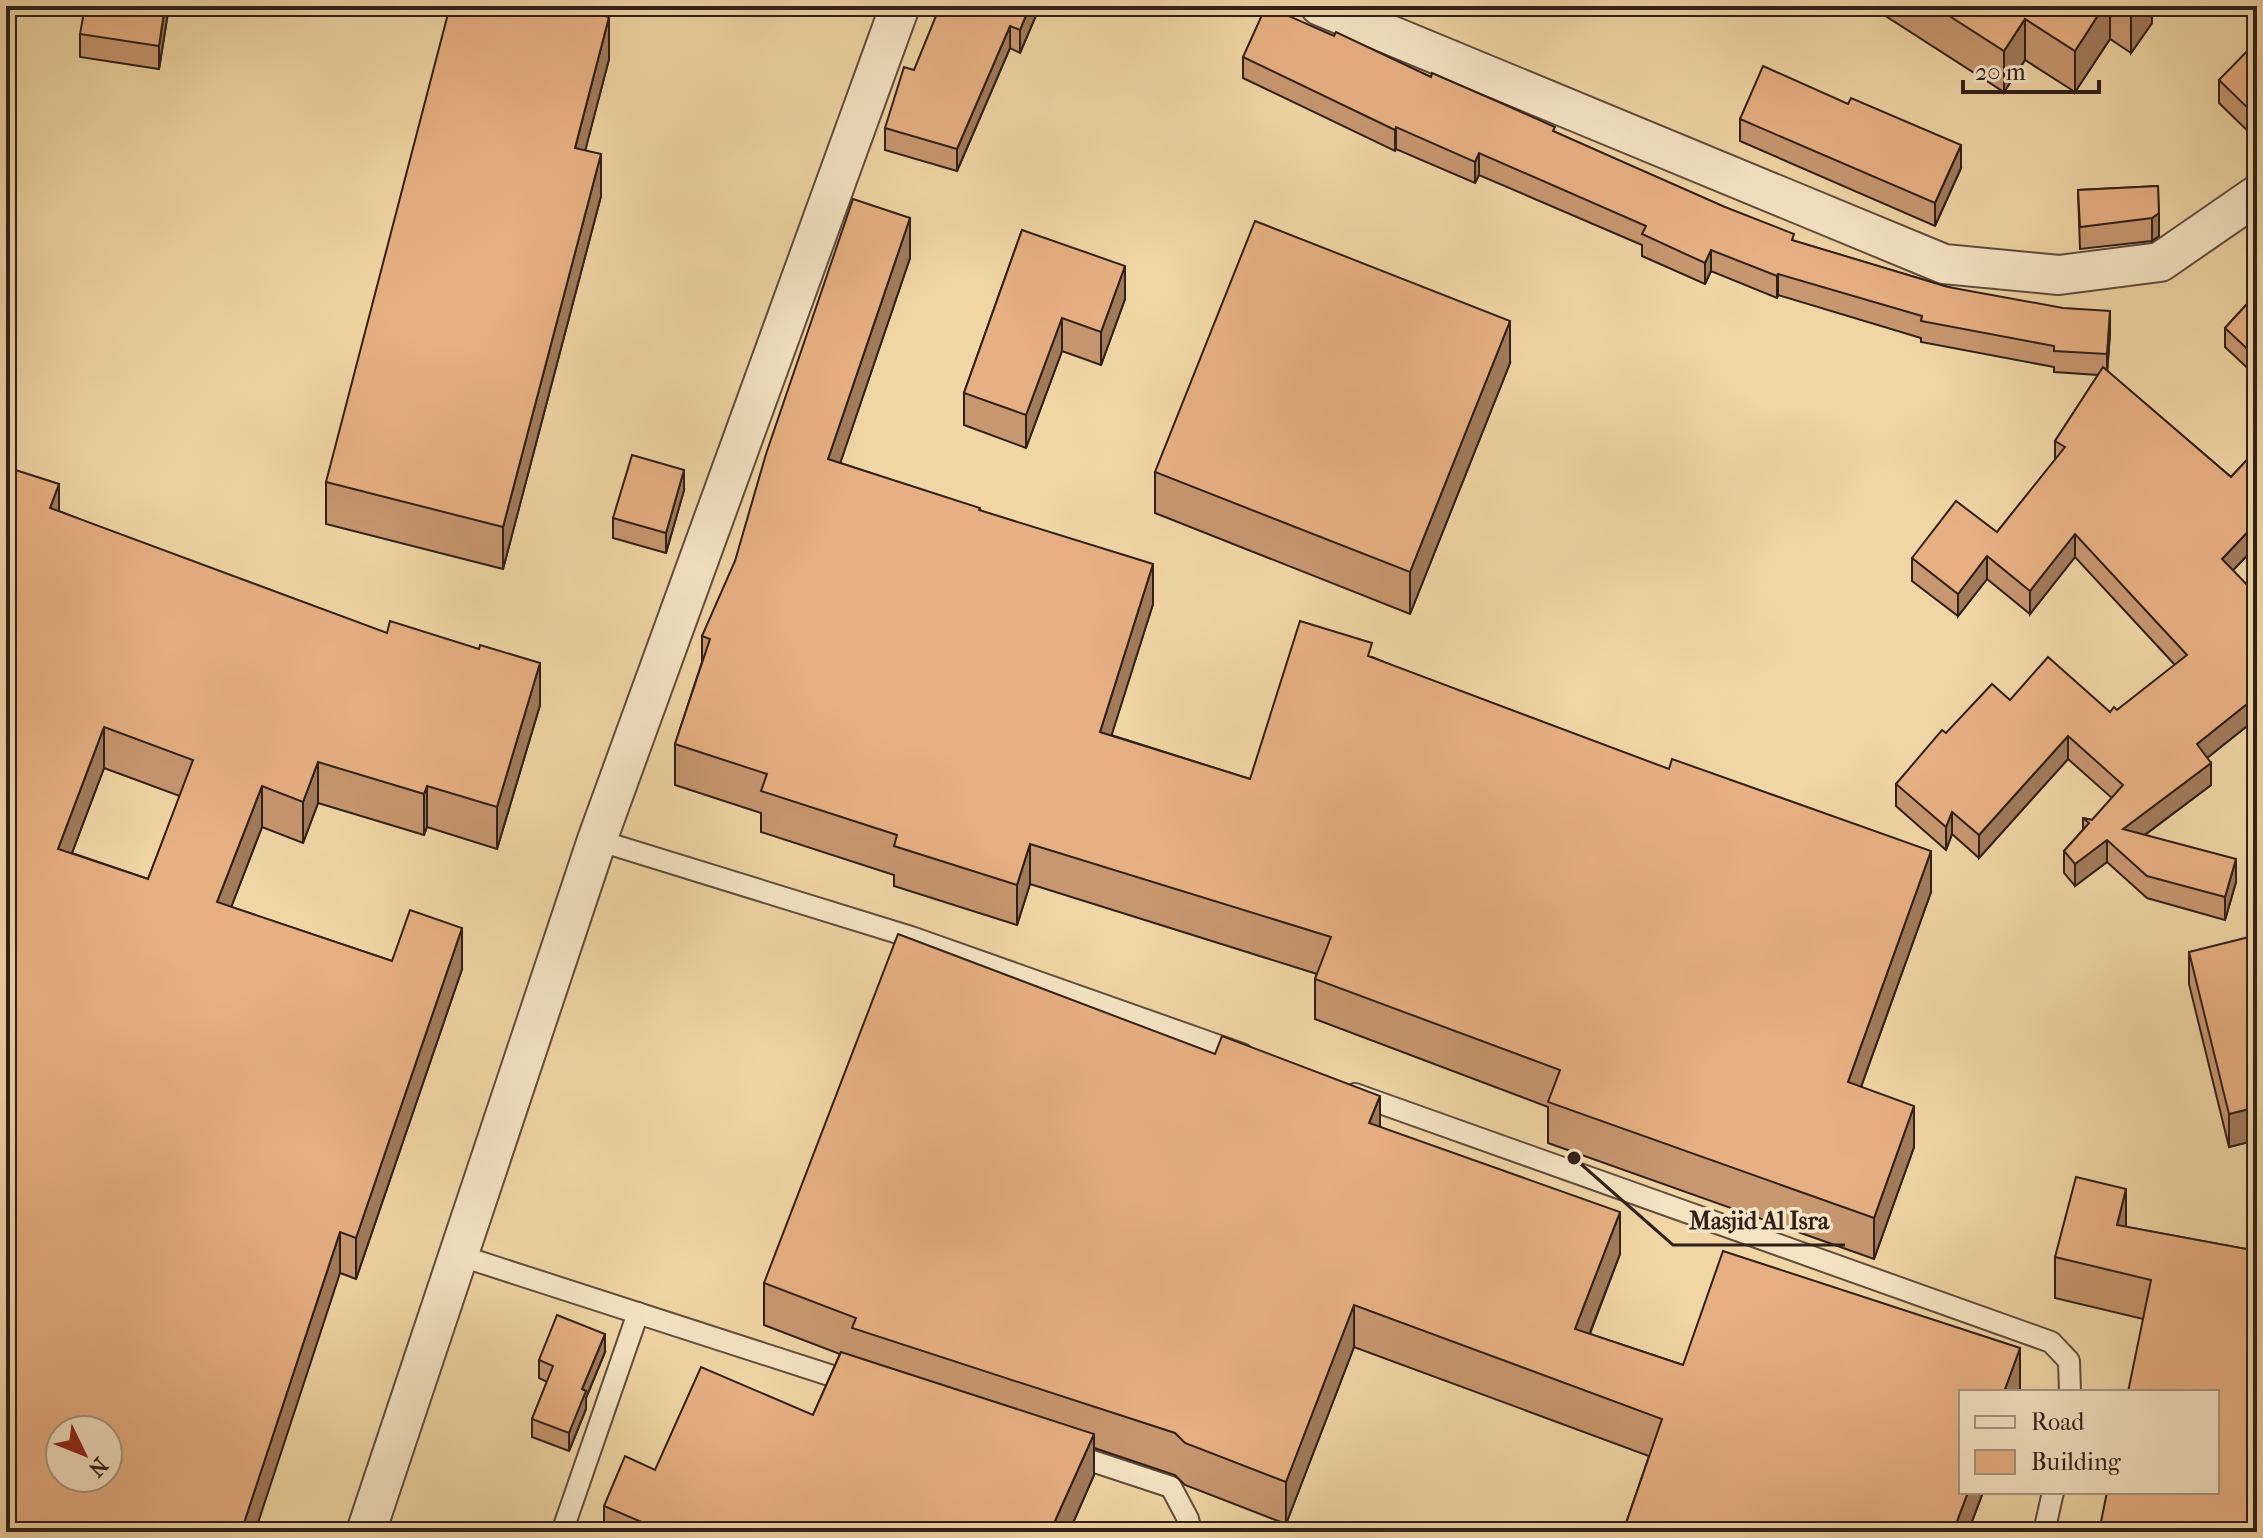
<svg xmlns="http://www.w3.org/2000/svg" width="2263" height="1538" font-family="'IM FELL French Canon',serif">
	<style>
		.lines { fill: none; stroke-linecap: round; stroke-linejoin: round }
		.lane-casing { stroke: #604d3d; stroke-width: 24 }
		.street-casing { stroke: #604d3d; stroke-width: 42 }
		.lane { stroke: #f5e4c4; stroke-width: 20 }
		.street { stroke: #f5e4c4; stroke-width: 38 }
		.wall { fill: #c79770; stroke: #30201a; stroke-width: 2; fill-rule: evenodd }
		.shaded-wall { fill: #a27b5b; stroke: #30201a; stroke-width: 2 }
		.building { fill: #e7b082; stroke: #30201a; stroke-width: 2; fill-rule: evenodd }
		.leader { fill: none; stroke: #30201a; stroke-width: 3 }
		.callout-dot { fill: #30201a; stroke: #f5e4c4; stroke-width: 3 }
		.callout-label { font-size: 24px; text-anchor: middle; font-weight: bold; fill: #30201a; stroke: #f5e4c4; stroke-width: 7; stroke-linejoin: round; paint-order: stroke }
	</style>
	<rect width="100%" height="100%" fill="#f0d5a5"/>
	<filter id="stains"><feTurbulence type="fractalNoise" baseFrequency=".0025" numOctaves="4"/><feColorMatrix values="0 0 0 0 .2 0 0 0 0 .09 0 0 0 0 .02 0 0 0 .5 -.17"/></filter>
	<radialGradient id="worn" r=".72"><stop offset=".6" stop-color="#630" stop-opacity="0"/><stop offset="1" stop-color="#630" stop-opacity=".3"/></radialGradient>
	<g class="lines">
		<g class="lane-casing">
			<g id="lane">
				<path d="M597 840 911 937 1242 1054"/>
				<path d="M1355 1094 2051 1342 2069 1361 2070 1392"/>
				<path d="M458 1255 854 1383"/>
				<path d="M1071 1454 1171 1487 1188 1519 1191 1532"/>
				<path d="M562 1532 638 1313"/>
				<path d="M2044 1532 2053 1492"/>
			</g>
		</g>
		<g class="street-casing">
			<g id="street">
				<path d="M1320 6 1944 264 2059 275 2160 262 2257 195"/>
				<path d="M366 1532 597 840 900 6"/>
			</g>
		</g>
		<use href="#lane" class="lane"/>
		<use href="#street" class="street"/>
	</g>
	<g class="wall">
		<path d="M169 6 159 69 80 57V34Z"/>
		<path d="M1040 6 1020 53 1010 48 957 171 885 150V128L914 70Z"/>
		<path d="M1870 6H2152V23L2131 53 2110 39 2075 92 2025 60 2004 92Z"/>
		<path d="M1334 36 1431 77 1555 132 1794 241 1948 287 2110 333 2107 371 2231 477 2257 449V545L2233 570 2257 718 2207 758 2211 785 2145 835 2236 882 2225 920 2147 898 2107 862 2075 886 2064 873V851L2083 830V818L2092 820 2112 798 2068 759 1979 858 1952 834 1946 850 1896 806V784L1946 733 2010 700 2110 712 2117 710 2175 665 2075 557 2030 614 1987 579 1958 616 1912 581V558L1997 532 2055 460V441L2098 375 2054 372V367L1921 342V338L1778 295 1777 298 1711 271 1705 284 1642 256V245L1479 175 1475 183 1396 149 1395 151 1243 78V57Z"/>
		<path d="M2257 45V140L2219 103V80Z"/>
		<path d="M609 59 585 150 601 196 503 569 326 524V482Z"/>
		<path d="M1740 119 1961 168 1935 226 1740 141Z"/>
		<path d="M2158 186 2159 236 2152 241 2080 249 2078 190Z"/>
		<path d="M1022 230 1125 299 1101 365 1062 351 1026 448 964 425V393Z"/>
		<path d="M910 258 840 463 980 510 1153 604 1111 735 1250 779 1372 657 1931 892 1861 1087 1914 1147 1874 1259 1548 1143V1107L1315 1019V979L1317 974 1030 884 1017 925 894 886V875L761 832V813L675 785V744L702 662V636Z"/>
		<path d="M2257 293V377L2225 347V328Z"/>
		<path d="M1510 363 1410 614 1155 513V472Z"/>
		<path d="M684 490 666 553 613 538V518Z"/>
		<path d="M59 511 540 705 497 849 427 827 424 835 318 803 303 843 262 827 231 907 392 961 462 969 356 1279 340 1273 6 1532ZM104 768 180 796 148 879 72 853Z"/>
		<path d="M2189 952 2257 968V1140L2229 1147 2189 984Z"/>
		<path d="M1380 1127 1620 1254 1590 1334 1683 1365 2020 1390V1392H1961V1492H1983L1968 1532H1623L1649 1456 1354 1347 1286 1524 1185 1485 1175 1475 1094 1448V1475L1069 1532H604V1506L655 1470 813 1415 840 1354 764 1325V1283Z"/>
		<path d="M2126 1227 2257 1251 2143 1319 2055 1298V1257Z"/>
		<path d="M605 1352 586 1398V1409L569 1451 532 1437V1419L547 1382 539 1378V1360Z"/>
	</g>
	<g class="shaded-wall">
		<path d="M165 6H169L159 69V46Z"/>
		<path d="M1030 6H1040L1020 53V30Z"/>
		<path d="M2104 6H2110V39L2075 92V51Z"/>
		<path d="M2135 6H2152V23L2131 53V12Z"/>
		<path d="M609 17V59L575 190V148Z"/>
		<path d="M2025 19V60L2004 92V51Z"/>
		<path d="M1010 26V48L957 171V149Z"/>
		<path d="M1396 127V149L1395 151V130Z"/>
		<path d="M1961 145V168L1935 226V203Z"/>
		<path d="M1479 153V175L1475 183V162Z"/>
		<path d="M601 154V196L503 569V527Z"/>
		<path d="M2159 213V236L2152 241V218Z"/>
		<path d="M910 218V258L828 499V459Z"/>
		<path d="M1711 250V271L1705 284V263Z"/>
		<path d="M1125 266V299L1101 365V332Z"/>
		<path d="M1778 274V295L1777 298V276Z"/>
		<path d="M2110 311V333L2107 376V354Z"/>
		<path d="M1062 318V351L1026 448V415Z"/>
		<path d="M1510 321V363L1410 614V572Z"/>
		<path d="M684 470V490L666 553V533Z"/>
		<path d="M59 484V525L50 508Z"/>
		<path d="M2257 522V545L2222 582V559Z"/>
		<path d="M2075 534V557L2030 614V591Z"/>
		<path d="M1987 556V579L1958 616V594Z"/>
		<path d="M1153 564V604L1100 772V732Z"/>
		<path d="M540 663V705L497 849V807Z"/>
		<path d="M2257 696V718L2197 766V744Z"/>
		<path d="M104 727V768L58 890V849Z"/>
		<path d="M2068 736V759L1979 858V835Z"/>
		<path d="M318 762V803L303 843V802Z"/>
		<path d="M2211 763V785L2123 851V829Z"/>
		<path d="M262 786V827L217 944V902Z"/>
		<path d="M427 786V827L424 835V794Z"/>
		<path d="M1952 812V834L1946 850V827Z"/>
		<path d="M2107 840V862L2075 886V864Z"/>
		<path d="M1030 844V884L1017 925V885Z"/>
		<path d="M1931 851V892L1848 1123V1082Z"/>
		<path d="M2236 859V882L2225 920V897Z"/>
		<path d="M462 928V969L356 1279V1238Z"/>
		<path d="M1380 1096V1138L1369 1123Z"/>
		<path d="M1914 1106V1147L1874 1259V1218Z"/>
		<path d="M2257 1107V1140L2229 1147V1114Z"/>
		<path d="M2126 1189V1230L2117 1225Z"/>
		<path d="M1620 1212V1254L1575 1371V1329Z"/>
		<path d="M340 1232V1273L255 1532H241Z"/>
		<path d="M1354 1305V1347L1286 1524V1482Z"/>
		<path d="M605 1334V1352L586 1398V1409L569 1451V1433L582 1389Z"/>
		<path d="M2020 1348V1392H2004Z"/>
		<path d="M1094 1434V1475L1069 1532H1050Z"/>
		<path d="M1968 1492H1983L1968 1532H1953Z"/>
	</g>
	<g class="building">
		<path d="M85 6H165L159 46 80 34Z"/>
		<path d="M450 6H567L609 17 575 148 601 154 503 527 326 482Z"/>
		<path d="M940 6H1030L1020 30 1010 26 957 149 885 128 904 67 914 70Z"/>
		<path d="M1266 6 1334 36 1336 32 1431 77 1432 73 1501 103 1555 127 1553 131 1725 207 1794 234 1792 240 1948 287 2063 308 2110 311 2107 354 2054 351V346L1921 321 1922 316 1778 274 1777 276 1711 250 1705 263 1642 234 1646 226 1479 153 1475 162 1396 127 1395 130 1243 57Z"/>
		<path d="M1934 6H2104L2075 51 2025 19 2004 51Z"/>
		<path d="M2122 6H2135L2131 12Z"/>
		<path d="M2255 43 2257 45V117L2219 80Z"/>
		<path d="M1763 66 1848 104 1851 98 1961 145 1935 203 1740 119Z"/>
		<path d="M2158 186 2159 213 2152 218 2080 227 2078 190Z"/>
		<path d="M853 199 910 218 828 459 980 508 979 510 1153 564 1100 732 1250 779 1300 621 1372 643 1368 656 1669 769 1672 759 1931 851 1848 1082 1914 1106 1874 1218 1548 1102 1560 1070 1315 979 1331 937 1030 844 1017 885 894 846 897 835 761 791 767 774 675 744 710 639 702 636 735 561 766 454Z"/>
		<path d="M1255 221 1510 321 1410 572 1155 472Z"/>
		<path d="M1022 230 1125 266 1101 332 1062 318 1026 415 964 393Z"/>
		<path d="M2257 293V358L2225 328Z"/>
		<path d="M2103 367 2231 477 2257 449V522L2222 559 2257 595V696L2197 744 2211 763 2123 829 2236 859 2225 897 2147 876 2107 840 2075 864 2064 851 2089 823 2083 818 2092 820 2123 785 2068 736 1979 835 1952 812 1946 827 1896 784 1942 730 1946 733 1992 684 2010 700 2048 657 2110 712 2114 707 2117 710 2187 655 2075 534 2030 591 1987 556 1958 594 1912 558 1956 501 1997 532 2065 447 2055 441Z"/>
		<path d="M632 455 684 470 666 533 613 518Z"/>
		<path d="M6 467 59 484 50 508 387 633 390 621 479 649 480 645 540 663 497 807 427 786 424 794 318 762 303 802 262 786 217 902 392 961 410 910 462 928 356 1238 340 1232 241 1532H6ZM104 727 193 760 148 879 58 849ZM60 1430H108V1478H60Z"/>
		<path d="M898 934 1215 1054 1222 1036 1380 1096 1369 1123 1620 1212 1575 1329 1683 1365 1723 1251 2020 1348 2004 1392H1961V1492H1968L1953 1532H1623L1662 1419 1354 1305 1286 1482 1185 1443 1175 1433 852 1328 856 1318 764 1283Z"/>
		<path d="M2249 937 2257 968V1107L2229 1114 2189 952Z"/>
		<path d="M2076 1177 2126 1189 2117 1225 2257 1251V1532H2099L2107 1492H2217V1392H2128L2151 1280 2055 1257Z"/>
		<path d="M557 1315 605 1334 582 1389 586 1391 569 1433 532 1419 553 1366 539 1360Z"/>
		<path d="M841 1352 1094 1434 1050 1532H665L604 1506 625 1456 655 1470 701 1367 813 1415Z"/>
	</g>
	<path class="leader" d="M1574 1158L1673 1245H1845"/>
	<circle class="callout-dot" cx="1574" cy="1158" r="8"/>
	<g class="callout-label">
		<text x="1759" y="1229">Masjid Al Isra</text>
	</g>
	<rect width="2263" height="1538" fill="none" stroke="#f0d5a5" stroke-width="32"/>
	<rect x="8" y="8" width="2247" height="1522" fill="none" stroke="#30201a" stroke-width="4"/>
	<rect x="16" y="16" width="2231" height="1506" fill="none" stroke="#30201a" stroke-width="2"/>
	<rect x="1959" y="1390" width="260" height="104" fill="#f5e4c4" stroke="#a69680" stroke-width="2"/>
	<rect x="1975" y="1416" width="40" height="12" fill="#f5e4c4" stroke="#a69680" stroke-width="2"/>
	<text x="2031" y="1430" font-size="24" fill="#30201a">Road</text>
	<rect x="1975" y="1450" width="40" height="24" fill="#e7b082" stroke="#a69680" stroke-width="2"/>
	<text x="2031" y="1470" font-size="24" fill="#30201a">Building</text>
	<g transform="translate(84 1454) rotate(133)"><circle r="38" fill="#f5e4c4" stroke="#a69680" stroke-width="2"/>
	<path d="M0-6L14 30L0 20L-14 30Z" fill="#8f2418"/>
	<text y="-12" font-size="22" font-weight="bold" text-anchor="middle" fill="#30201a">N</text>
	</g>
	<path d="M1963 80v12h136v-12" fill="none" stroke="#30201a" stroke-width="4"/>
	<text x="1975" y="80" font-size="24" fill="#30201a" stroke="#f5e4c4" stroke-width="6" paint-order="stroke">20 m</text>
	<rect width="100%" height="100%" filter="url(#stains)"/>
	<rect width="100%" height="100%" fill="url(#worn)"/>
</svg>
